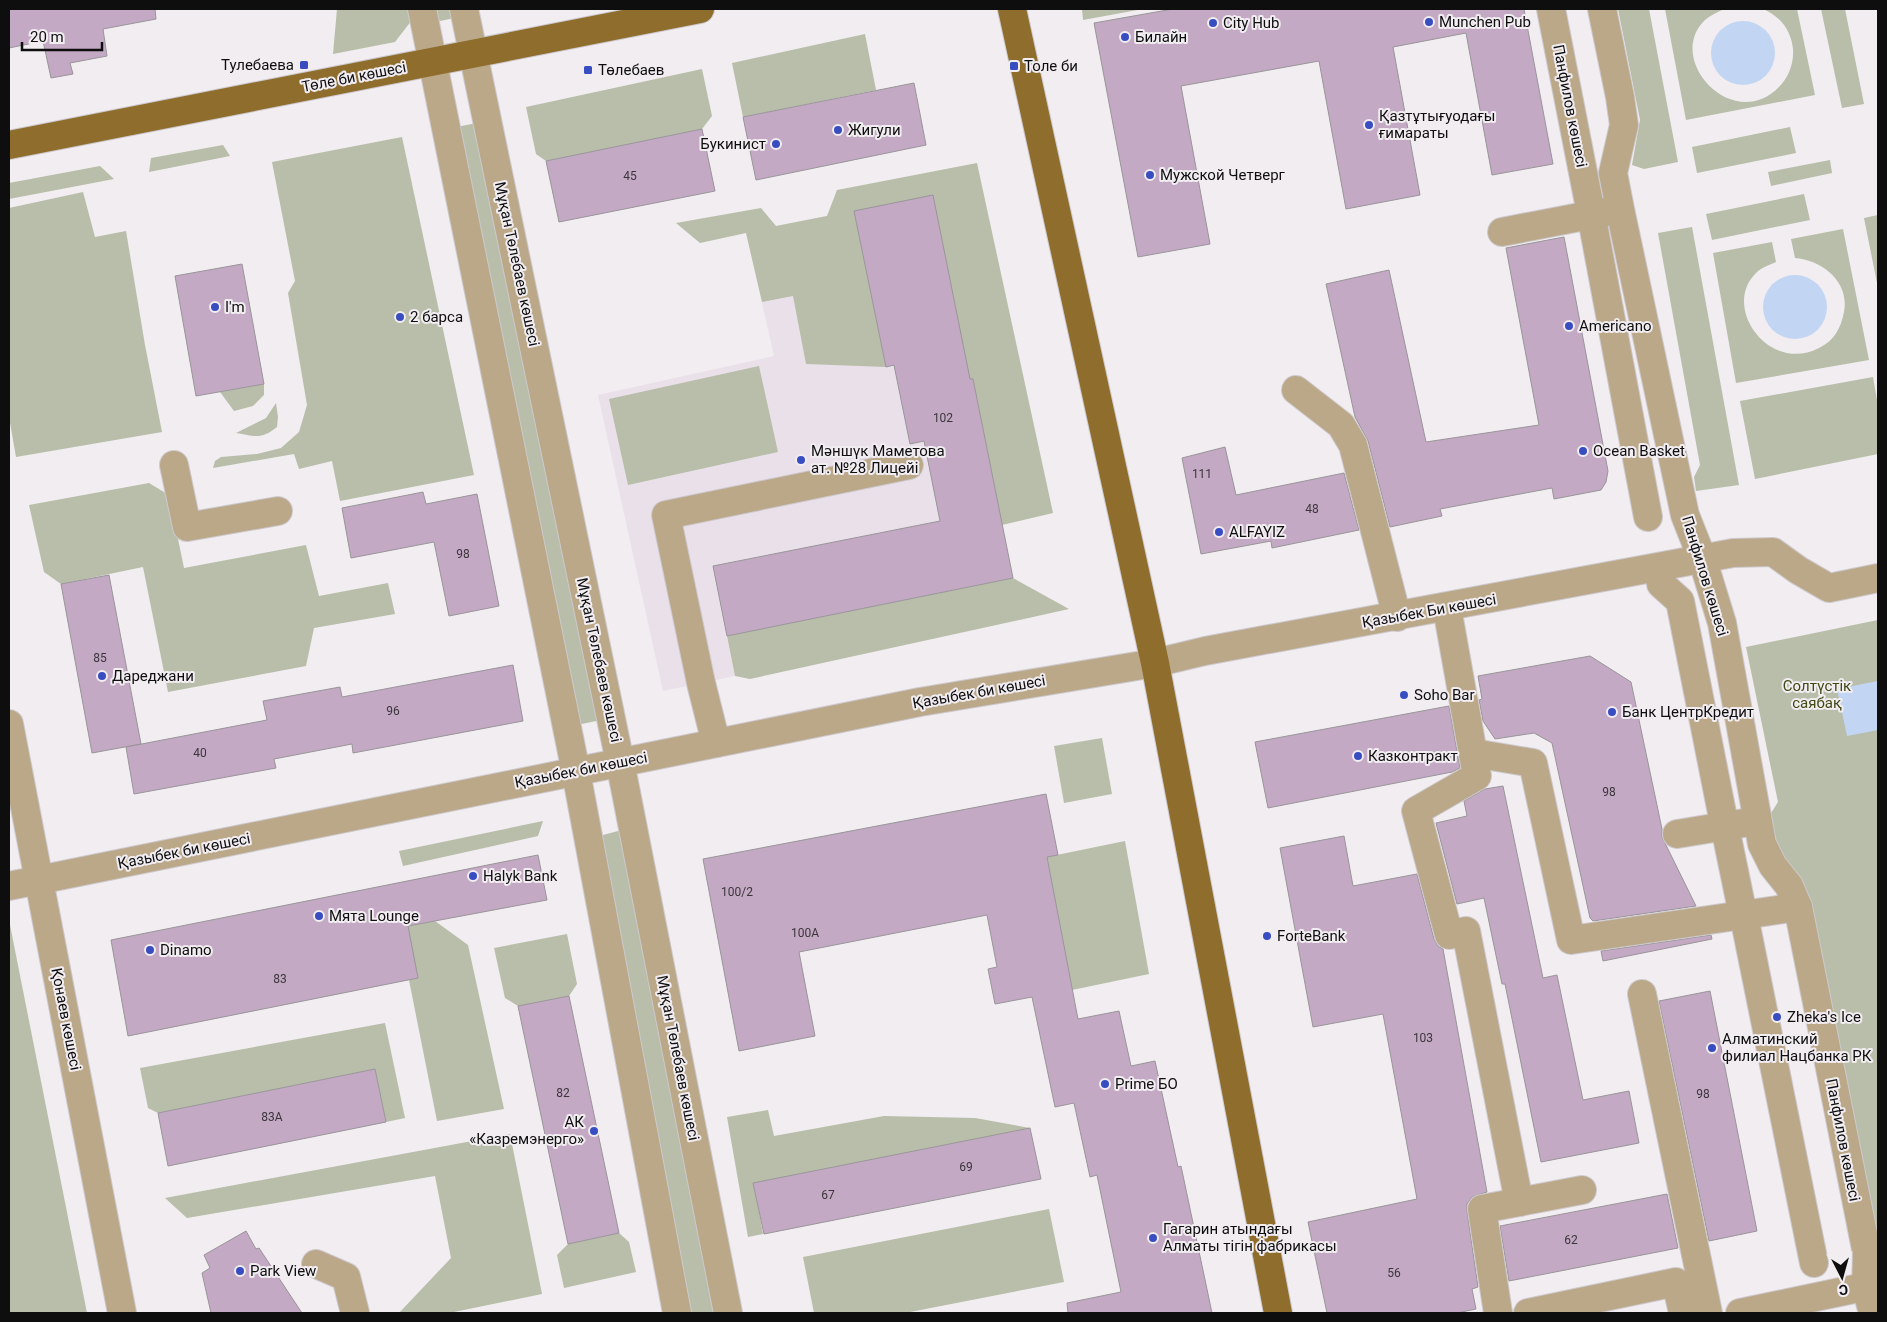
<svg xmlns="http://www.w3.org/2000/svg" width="1887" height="1322" font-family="Roboto,sans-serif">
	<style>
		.built { fill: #eae0ea }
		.green { fill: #b8bea9 }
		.water { fill: #c2d6f4 }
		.building { fill: #c3a9c4; stroke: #999599 }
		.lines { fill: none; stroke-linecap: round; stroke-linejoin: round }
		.minor-casing { stroke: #cdc9cd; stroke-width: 30 }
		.major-casing { stroke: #cdc9cd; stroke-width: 30 }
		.minor { stroke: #bba889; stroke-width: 28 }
		.major { stroke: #8e6d2d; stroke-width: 28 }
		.poi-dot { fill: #384dc0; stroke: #f1edf1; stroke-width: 2 }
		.labels { text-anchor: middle; stroke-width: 4; stroke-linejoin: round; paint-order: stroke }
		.number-label { font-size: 12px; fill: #3c353c }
		.poi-label { font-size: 15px; fill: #0f0e0f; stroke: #f1edf1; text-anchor: start }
		.street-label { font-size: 15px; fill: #0f0e0f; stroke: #f1edf1 }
		.park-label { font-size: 15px; fill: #404a14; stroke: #f1edf1 }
	</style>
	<rect width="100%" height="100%" fill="#f1edf1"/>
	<path class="built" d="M933 195 951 383 973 379 1013 578 727 636 735 676 663 691 598 395 774 356 746 232Z"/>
	<g class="green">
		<path d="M337 9H464L465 16 425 24 415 16 395 42 333 54Z"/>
		<path d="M1082 9H1143L1083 20Z"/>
		<path d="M1618 9H1649L1678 162 1644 169 1632 165 1640 120Z"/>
		<path d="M1665 9H1724C1718 12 1711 15 1705 20 1664 59 1733 134 1779 87 1789 77 1794 63 1793 49 1791 30 1780 16 1763 9H1797L1815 95 1686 120Z"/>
		<path d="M1821 9H1845L1864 104 1842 108Z"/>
		<path d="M865 34 876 90 743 117 732 63Z"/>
		<path d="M702 69 712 116 702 129 546 161 536 154 526 107Z"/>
		<path d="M487 121 611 718 567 727 446 129Z"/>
		<path d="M1790 127 1796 153 1697 173 1692 147Z"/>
		<path d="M402 137 474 475 340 501 332 461 299 469 294 454 213 468 215 461 221 457 257 454 281 448 299 432 307 405 288 293 295 281 272 162Z"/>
		<path d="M223 145 230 156 149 172 151 158Z"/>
		<path d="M1830 160 1832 173 1771 186 1768 172Z"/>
		<path d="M977 163 1053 513 1002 525 973 379 951 383 854 211 886 367 806 364 793 296 762 302 746 233 700 243 676 223 761 208 776 226 827 216 837 190Z"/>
		<path d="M100 166 114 179 9 199V183Z"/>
		<path d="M83 192 95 237 126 231 145 345 162 432 16 457 9 417V208Z"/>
		<path d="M1804 194 1810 220 1712 240 1706 214Z"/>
		<path d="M1878 215V288L1864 218Z"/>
		<path d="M1692 227 1739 485 1696 491 1694 477 1700 465 1658 233Z"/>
		<path d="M1843 229 1869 360 1736 383 1713 253 1772 242 1776 262C1769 265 1761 268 1756 273 1721 307 1769 374 1819 348 1834 341 1841 328 1844 312 1850 282 1822 260 1795 258L1791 239Z"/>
		<path d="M759 366 778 452 628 485 609 399Z"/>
		<path d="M1873 377 1878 406V454L1755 479 1740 401Z"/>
		<path d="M264 384V395L253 406 234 411 220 392Z"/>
		<path d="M276 403 278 417 277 427C261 440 255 436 236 433L266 418Z"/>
		<path d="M149 483 169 495 184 568 306 545 319 596 388 583 395 614 314 628 306 666 168 692 143 567 61 584 44 572 29 505Z"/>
		<path d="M1013 578 1069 609 750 679 735 676 727 636Z"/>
		<path d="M1878 620V1253L1768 818 1778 802 1746 647Z"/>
		<path d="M1102 738 1112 794 1064 803 1054 746Z"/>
		<path d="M543 821 538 836 403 866 399 851Z"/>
		<path d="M633 827 728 1313H677L588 839Z"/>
		<path d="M1125 841 1149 974 1072 990 1047 857Z"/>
		<path d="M435 921 468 945 504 1109 437 1121 409 980 408 926Z"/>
		<path d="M9 925H10L87 1313H9Z"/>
		<path d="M567 934 577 984 569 996 518 1006 505 998 494 948Z"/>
		<path d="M385 1023 405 1118 386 1122 375 1069 158 1113 148 1108 140 1068Z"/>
		<path d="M768 1110 774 1136 884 1116 975 1118 1030 1128 754 1183 763 1234 748 1237 727 1117Z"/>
		<path d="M510 1134 542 1294 449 1313H399L451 1258 435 1176 187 1218 165 1198Z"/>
		<path d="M1049 1209 1064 1282 905 1313H814L803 1257Z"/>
		<path d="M619 1233 629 1242 636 1272 564 1288 557 1255 568 1244Z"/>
	</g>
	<g class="water">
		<circle cx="1743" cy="53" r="32"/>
		<circle cx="1795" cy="307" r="32"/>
		<path d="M1878 681V730L1847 736 1837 689Z"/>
	</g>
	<g class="building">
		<path d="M9 9H155L156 19 103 29 107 56 70 63 73 74 51 78 43 41 9 48Z"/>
		<path d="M1173 9H1524L1553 164 1492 175 1466 33 1393 47 1420 195 1346 209 1319 61 1181 86 1210 244 1138 257 1094 23Z"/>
		<path d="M914 83 926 145 756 180 743 117Z"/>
		<path d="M702 129 715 191 559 222 546 161Z"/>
		<path d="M933 195 970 379H973L1013 578 727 636 713 566 940 521 924 441 910 444 894 365 886 367 854 211Z"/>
		<path d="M1564 237 1608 471 1606 482 1601 490 1554 499 1552 488 1440 509 1442 516 1390 527 1368 441 1355 417 1326 284 1389 270 1426 442 1539 425 1506 248Z"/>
		<path d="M242 264 264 384 196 396 175 276Z"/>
		<path d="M1225 447 1236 495 1344 473 1359 530 1272 548 1271 541 1201 554 1182 458Z"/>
		<path d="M423 492 426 504 477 494 499 606 449 616 434 542 351 558 342 508Z"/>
		<path d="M109 575 141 744 92 753 61 584Z"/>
		<path d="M1590 656 1631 682 1662 829V837L1696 906 1593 921 1590 918 1552 743 1534 733 1495 739 1483 721 1479 700 1482 699 1478 676Z"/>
		<path d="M513 665 523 721 353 753 352 744 274 759 276 768 134 794 126 747 267 720 263 701 340 687 342 697Z"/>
		<path d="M1449 706 1460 768 1452 772 1268 808 1255 742Z"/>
		<path d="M1503 786 1543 978 1557 975 1583 1100 1629 1091 1639 1143 1541 1162 1505 984H1502L1484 898 1457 904 1436 823 1467 816 1464 801 1485 789Z"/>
		<path d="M1046 794 1058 855 1047 857 1078 1019 1119 1011 1131 1066 1155 1061 1178 1167 1181 1166 1212 1313H1068L1067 1303 1121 1292 1097 1175 1090 1177 1074 1103 1055 1107 1032 997 995 1004 988 969 997 967 987 915 799 952 815 1036 739 1051 703 859Z"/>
		<path d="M1344 836 1353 886 1417 874 1434 939 1438 946 1443 949 1487 1192 1472 1197 1467 1204V1211L1478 1287 1472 1289 1476 1309 1457 1313H1327L1308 1222 1417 1199 1383 1014 1313 1027 1280 848Z"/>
		<path d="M538 855 547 900 408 926 418 978 128 1036 111 940Z"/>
		<path d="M1711 935 1712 939 1603 961 1601 951Z"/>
		<path d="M1710 991 1757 1231 1709 1241 1659 1001Z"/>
		<path d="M569 996 619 1233 568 1244 518 1006Z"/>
		<path d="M375 1069 386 1122 168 1166 158 1113Z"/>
		<path d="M1030 1128 1041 1179 764 1234 753 1183Z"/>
		<path d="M1667 1194 1678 1248 1509 1281 1500 1226Z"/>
		<path d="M246 1231 256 1249 259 1248 302 1313H211L202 1273 210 1268 204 1255Z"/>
	</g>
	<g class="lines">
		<g class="minor-casing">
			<g id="minor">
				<path d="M422 9 576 772 677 1313"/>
				<path d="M464 9 620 762 728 1313"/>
				<path d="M1551 9 1589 203"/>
				<path d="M1602 9 1620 97 1624 125 1613 173 1620 209 1685 515 1702 558 1722 623 1762 844 1773 866 1789 886 1798 907 1867 1254 1866 1287 1873 1313"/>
				<path d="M1593 224 1648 517"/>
				<path d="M1502 232 1611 211"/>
				<path d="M1296 390 1341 425 1353 445 1397 617"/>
				<path d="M174 465 187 527 278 511"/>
				<path d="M1661 584 1680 601 1723 818"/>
				<path d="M1447 608 1477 776 1416 811 1449 935 1466 931 1519 1202"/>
				<path d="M9 724 122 1313"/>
				<path d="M716 743 701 683 666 515 909 465"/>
				<path d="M1473 753 1533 763 1571 940 1798 907"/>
				<path d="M1677 834 1744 823"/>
				<path d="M1727 837 1741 905"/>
				<path d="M9 886 920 702 1155 663 1205 651 1733 553 1773 552 1798 570 1829 588 1878 578"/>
				<path d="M1746 926 1814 1263"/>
				<path d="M1642 994 1708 1313"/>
				<path d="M316 1264 346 1277 355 1313"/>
				<path d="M1498 1313 1482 1209 1582 1190"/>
				<path d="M1528 1313 1676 1282 1683 1313"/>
				<path d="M1740 1313 1878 1284"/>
			</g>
		</g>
		<g class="major-casing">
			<g id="major">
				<path d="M1012 9 1155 663 1278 1313"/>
				<path d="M9 145 700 9"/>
			</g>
		</g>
		<use href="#minor" class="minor"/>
		<use href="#major" class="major"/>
	</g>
	<g class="poi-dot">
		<circle cx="1429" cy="22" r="5"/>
		<circle cx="1213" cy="23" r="5"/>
		<circle cx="1125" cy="37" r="5"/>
		<rect x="299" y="60" width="10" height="10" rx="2.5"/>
		<rect x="1009" y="61" width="10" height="10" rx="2.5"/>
		<rect x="583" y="65" width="10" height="10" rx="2.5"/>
		<circle cx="1369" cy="125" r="5"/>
		<circle cx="838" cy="130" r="5"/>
		<circle cx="776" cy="144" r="5"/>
		<circle cx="1150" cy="175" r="5"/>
		<circle cx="215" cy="307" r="5"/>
		<circle cx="400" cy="317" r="5"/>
		<circle cx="1569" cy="326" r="5"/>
		<circle cx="1583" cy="451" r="5"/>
		<circle cx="801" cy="460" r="5"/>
		<circle cx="1219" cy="532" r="5"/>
		<circle cx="102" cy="676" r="5"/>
		<circle cx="1404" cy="695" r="5"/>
		<circle cx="1612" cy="712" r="5"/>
		<circle cx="1358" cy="756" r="5"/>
		<circle cx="473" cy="876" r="5"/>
		<circle cx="319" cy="916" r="5"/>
		<circle cx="1267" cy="936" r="5"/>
		<circle cx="150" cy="950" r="5"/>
		<circle cx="1777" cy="1017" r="5"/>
		<circle cx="1712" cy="1048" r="5"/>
		<circle cx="1105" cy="1084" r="5"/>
		<circle cx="594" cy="1131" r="5"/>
		<circle cx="1153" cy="1238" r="5"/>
		<circle cx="240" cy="1271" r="5"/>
	</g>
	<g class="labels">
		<g class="number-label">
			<text x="630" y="180">45</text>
			<text x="943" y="422">102</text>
			<text x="1202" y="478">111</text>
			<text x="1312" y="513">48</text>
			<text x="463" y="558">98</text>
			<text x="100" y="662">85</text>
			<text x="393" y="715">96</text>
			<text x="200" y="757">40</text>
			<text x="1609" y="796">98</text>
			<text x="737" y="896">100/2</text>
			<text x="805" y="937">100А</text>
			<text x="280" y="983">83</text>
			<text x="1423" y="1042">103</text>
			<text x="563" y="1097">82</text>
			<text x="1703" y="1098">98</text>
			<text x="272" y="1121">83А</text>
			<text x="966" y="1171">69</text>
			<text x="828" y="1199">67</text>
			<text x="1571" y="1244">62</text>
			<text x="1394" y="1277">56</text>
		</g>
		<g class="poi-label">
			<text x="1439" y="27">Munchen Pub</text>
			<text x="1223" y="28">City Hub</text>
			<text x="1135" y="42">Билайн</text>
			<text x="294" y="70" text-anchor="end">Тулебаева</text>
			<text x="1024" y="71">Толе би</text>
			<text x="598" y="75">Төлебаев</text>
			<text x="1379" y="121">Қазтұтығуодағы<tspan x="1379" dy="17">ғимараты</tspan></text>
			<text x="848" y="135">Жигули</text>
			<text x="766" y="149" text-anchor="end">Букинист</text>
			<text x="1160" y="180">Мужской Четверг</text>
			<text x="225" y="312">I'm</text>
			<text x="410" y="322">2 барса</text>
			<text x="1579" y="331">Americano</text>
			<text x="811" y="456">Мәншүк Маметова<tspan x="811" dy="17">ат. №28 Лицейі</tspan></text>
			<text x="1593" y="456">Ocean Basket</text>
			<text x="1229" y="537">ALFAYIZ</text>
			<text x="112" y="681">Дареджани</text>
			<text x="1414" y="700">Soho Bar</text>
			<text x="1622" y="717">Банк ЦентрКредит</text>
			<text x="1368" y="761">Казконтракт</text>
			<text x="483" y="881">Halyk Bank</text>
			<text x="329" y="921">Мята Lounge</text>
			<text x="1277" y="941">ForteBank</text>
			<text x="160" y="955">Dinamo</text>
			<text x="1787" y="1022">Zheka's Ice</text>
			<text x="1722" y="1044">Алматинский<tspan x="1722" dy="17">филиал Нацбанка РК</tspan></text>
			<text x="1115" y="1089">Prime БО</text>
			<text x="584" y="1127" text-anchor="end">АК<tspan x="584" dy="17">«Казремэнерго»</tspan></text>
			<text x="1163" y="1234">Гагарин атындағы<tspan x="1163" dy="17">Алматы тігін фабрикасы</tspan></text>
			<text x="250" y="1276">Park View</text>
		</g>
		<g class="street-label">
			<text transform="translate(354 77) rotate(-11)" y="5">Төле би көшесі</text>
			<text transform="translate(1570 106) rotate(79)" y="5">Панфилов көшесі</text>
			<text transform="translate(517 264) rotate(78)" y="5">Мұқан Төлебаев көшесі</text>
			<text transform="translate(1705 576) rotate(73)" y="5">Панфилов көшесі</text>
			<text transform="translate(1429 611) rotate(-10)" y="5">Қазыбек Би көшесі</text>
			<text transform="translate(599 660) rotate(78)" y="5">Мұқан Төлебаев көшесі</text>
			<text transform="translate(979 692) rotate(-10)" y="5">Қазыбек би көшесі</text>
			<text transform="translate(581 770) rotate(-11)" y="5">Қазыбек би көшесі</text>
			<text transform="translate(184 851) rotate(-11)" y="5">Қазыбек би көшесі</text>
			<text transform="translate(66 1019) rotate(79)" y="5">Қонаев көшесі</text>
			<text transform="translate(678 1058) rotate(79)" y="5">Мұқан Төлебаев көшесі</text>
			<text transform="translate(1843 1140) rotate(79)" y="5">Панфилов көшесі</text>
		</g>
		<g class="park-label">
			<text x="1817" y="691">Солтүстік<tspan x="1817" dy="17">саябақ</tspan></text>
		</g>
	</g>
	<rect width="1887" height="1322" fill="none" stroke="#0f0e0f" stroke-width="20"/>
	<g transform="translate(1842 1277) rotate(174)" stroke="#f1edf1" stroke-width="4" paint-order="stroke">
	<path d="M0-4L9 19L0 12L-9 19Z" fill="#0f0e0f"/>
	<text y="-8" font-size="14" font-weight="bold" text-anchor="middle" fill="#0f0e0f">С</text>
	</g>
	<path d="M22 42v8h80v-8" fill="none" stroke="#0f0e0f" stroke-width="2.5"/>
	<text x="30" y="42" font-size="15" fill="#0f0e0f" stroke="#f1edf1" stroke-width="4" paint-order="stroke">20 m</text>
</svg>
